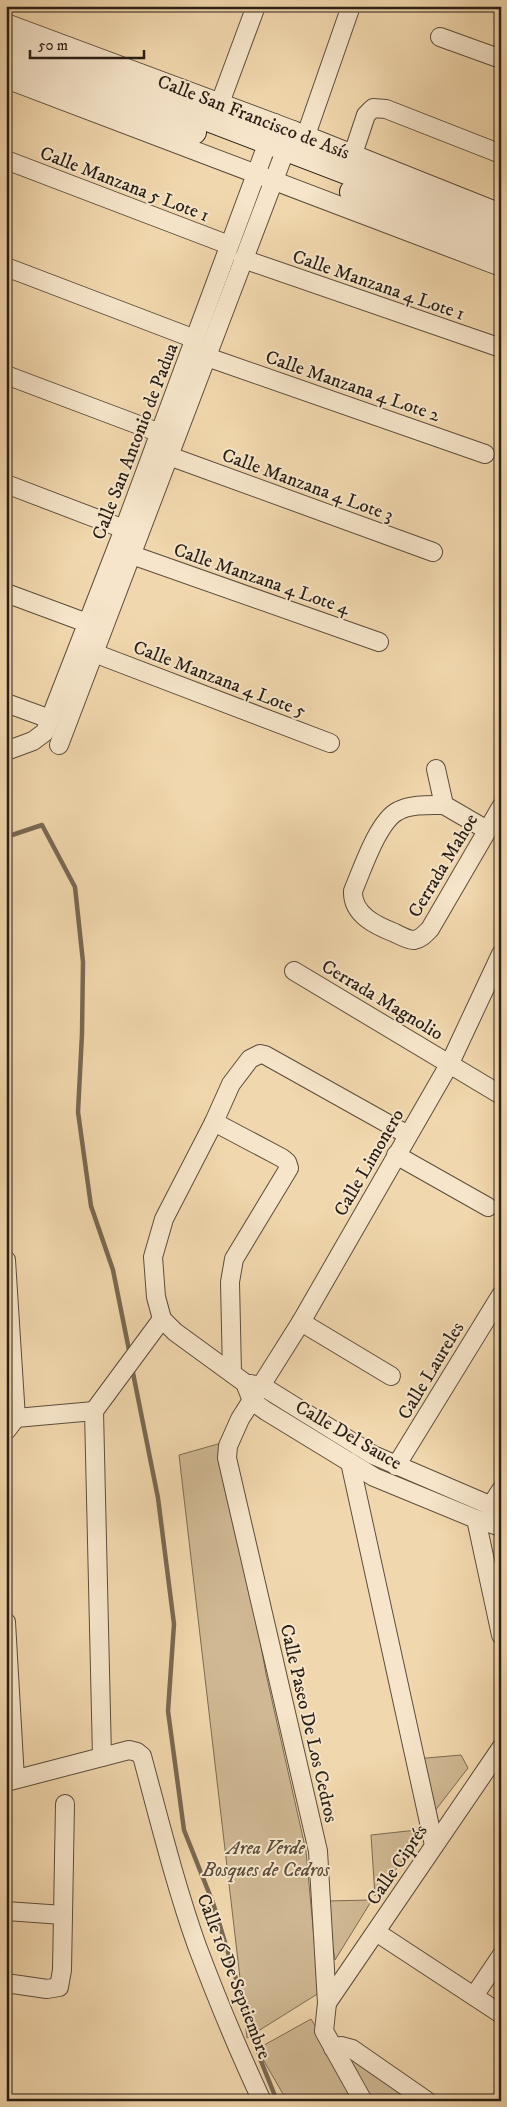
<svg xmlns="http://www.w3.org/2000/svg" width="507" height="2107" font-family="'IM FELL DW Pica',serif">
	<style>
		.green { fill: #cfb893; stroke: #7c6c54 }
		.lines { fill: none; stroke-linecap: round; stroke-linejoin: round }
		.stream { stroke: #796852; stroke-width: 4.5 }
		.street-casing { stroke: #5c4d3c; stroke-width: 20 }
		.secondary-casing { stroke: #2a1f16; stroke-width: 26 }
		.street { stroke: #f6e5ca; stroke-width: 18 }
		.secondary { stroke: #f6e5ca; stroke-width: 24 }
		.labels { text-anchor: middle; stroke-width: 4; stroke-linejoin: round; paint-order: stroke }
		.street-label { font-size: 19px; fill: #2a1f16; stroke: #f6e5ca }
		.park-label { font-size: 19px; font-style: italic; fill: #5c4d3c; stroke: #f6e5ca }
	</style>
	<rect width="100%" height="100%" fill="#f1d7ad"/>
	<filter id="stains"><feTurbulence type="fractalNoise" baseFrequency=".004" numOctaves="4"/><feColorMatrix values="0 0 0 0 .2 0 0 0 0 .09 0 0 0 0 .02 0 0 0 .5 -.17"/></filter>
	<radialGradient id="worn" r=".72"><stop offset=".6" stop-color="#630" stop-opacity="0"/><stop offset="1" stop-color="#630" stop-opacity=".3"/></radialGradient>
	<g class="green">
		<path d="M225 1442 266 1674 306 1851 319 1993 247 2038 179 1455Z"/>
		<path d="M461 1755 468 1768 431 1816 415 1759Z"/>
		<path d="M417 1830 401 1863 375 1896 371 1835Z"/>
		<path d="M372 1900 335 1960 325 1901Z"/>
		<path d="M311 2019 361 2101H287L257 2049Z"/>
		<path d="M345 2054 412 2101H373Z"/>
	</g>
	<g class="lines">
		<g class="stream">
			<path d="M6 837 42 825 75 887 83 962 82 1034 78 1112 91 1206 113 1270 130 1355"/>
			<path d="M132 1368 158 1498 174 1624 168 1711 184 1830 213 1903 261 2061 277 2101"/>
		</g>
		<g class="street-casing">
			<g id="street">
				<path d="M6 23 293 130 501 213"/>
				<path d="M440 37 501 59"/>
				<path d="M6 79 501 267"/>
				<path d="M220 103 256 6"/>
				<path d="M306 135 351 6"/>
				<path d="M353 154 366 115 373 108 386 109 501 154"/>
				<path d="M6 160 229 245"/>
				<path d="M243 259 501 348"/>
				<path d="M6 267 195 339"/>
				<path d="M207 357 485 454"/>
				<path d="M6 375 160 433"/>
				<path d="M169 456 433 552"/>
				<path d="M6 484 124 529"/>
				<path d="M132 555 379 642"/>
				<path d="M6 593 87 623"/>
				<path d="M94 653 330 743"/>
				<path d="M6 703 50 719"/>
				<path d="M59 745 293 130"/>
				<path d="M6 751 33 741 45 732 124 529 275 123"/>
				<path d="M436 769 444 805 487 830"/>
				<path d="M444 805C429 805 411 804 398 811 378 821 362 870 353 891 352 915 377 926 395 933 401 936 408 940 414 940 421 939 425 934 430 929L501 807"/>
				<path d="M294 971 501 1095"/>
				<path d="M214 1122 282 1158 287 1162 289 1168 234 1259 230 1282 232 1373"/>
				<path d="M408 1135 265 1055 260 1054 250 1059 231 1084 214 1122 164 1219 153 1257 156 1297 162 1319 175 1332 245 1383 252 1401 266 1411 374 1477 476 1519 501 1527"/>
				<path d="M396 1155 488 1207"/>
				<path d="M6 1260 16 1418 6 1431"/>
				<path d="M301 1322 391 1376"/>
				<path d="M250 1384 262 1386 373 1455 501 1510"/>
				<path d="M94 1411 162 1319"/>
				<path d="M16 1418 94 1411 102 1757"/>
				<path d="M350 1462 434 1845"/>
				<path d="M396 1466 501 1295"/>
				<path d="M490 1507 501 1490"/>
				<path d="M476 1519 501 1635"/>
				<path d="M6 1622 15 1779"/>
				<path d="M6 1782 129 1750 137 1752 142 1756C159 1819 175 1884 197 1946 217 1999 238 2050 262 2101"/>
				<path d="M6 1911 63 1915"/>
				<path d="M376 1932 501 2014"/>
				<path d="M6 1983 47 1989 59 1987 62 1970 65 1804"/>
				<path d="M474 1996 501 1956"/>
				<path d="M327 2003 501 1748"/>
				<path d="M333 2048 341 2046 352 2049 427 2101"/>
				<path d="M363 2101 324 2031 327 2003 318 1851 227 1458 228 1446 240 1419 301 1322 450 1063 501 954"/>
			</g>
		</g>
		<g class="secondary-casing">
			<g id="secondary">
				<path d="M6 42 501 231"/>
				<path d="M6 61 194 132"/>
				<path d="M352 192 501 249"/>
			</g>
		</g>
		<use href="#street" class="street"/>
		<use href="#secondary" class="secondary"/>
	</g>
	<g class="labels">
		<g class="street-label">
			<text transform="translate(254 116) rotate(21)" y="7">Calle San Francisco de Asís</text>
			<text transform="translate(125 183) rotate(21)" y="7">Calle Manzana 5 Lote 1</text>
			<text transform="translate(379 284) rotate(19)" y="7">Calle Manzana 4 Lote 1</text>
			<text transform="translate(353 385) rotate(19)" y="7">Calle Manzana 4 Lote 2</text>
			<text transform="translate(134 441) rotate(-69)" y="7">Calle San Antonio de Padua</text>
			<text transform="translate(308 484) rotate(20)" y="7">Calle Manzana 4 Lote 3</text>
			<text transform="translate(262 578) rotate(19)" y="7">Calle Manzana 4 Lote 4</text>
			<text transform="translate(220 678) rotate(21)" y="7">Calle Manzana 4 Lote 5</text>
			<text transform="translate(442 865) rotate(-59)" y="7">Cerrada Mahoe</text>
			<text transform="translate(383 999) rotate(31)" y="7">Cerrada Magnolio</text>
			<text transform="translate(368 1162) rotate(-60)" y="7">Calle Limonero</text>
			<text transform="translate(430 1370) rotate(-59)" y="7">Calle Laureles</text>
			<text transform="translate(349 1434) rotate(30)" y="7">Calle Del Sauce</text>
			<text transform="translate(310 1723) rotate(77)" y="7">Calle Paseo De Los Cedros</text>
			<text transform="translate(396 1864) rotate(-56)" y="7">Calle Ciprés</text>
			<text transform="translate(235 1976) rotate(69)" y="7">Calle 16 De Septiembre</text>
		</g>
		<g class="park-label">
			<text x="266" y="1854">Area Verde<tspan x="266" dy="22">Bosques de Cedros</tspan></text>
		</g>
	</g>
	<rect width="507" height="2107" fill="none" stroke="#f1d7ad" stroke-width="25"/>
	<rect x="8" y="8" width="492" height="2092" fill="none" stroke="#2a1f16" stroke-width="2.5"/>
	<rect x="12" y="12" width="482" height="2082" fill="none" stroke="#2a1f16"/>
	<path d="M30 50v8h114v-8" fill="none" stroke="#2a1f16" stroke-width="2.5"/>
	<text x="38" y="50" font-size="15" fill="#2a1f16" stroke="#f6e5ca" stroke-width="4" paint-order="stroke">50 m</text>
	<rect width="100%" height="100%" filter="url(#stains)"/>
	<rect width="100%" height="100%" fill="url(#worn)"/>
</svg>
